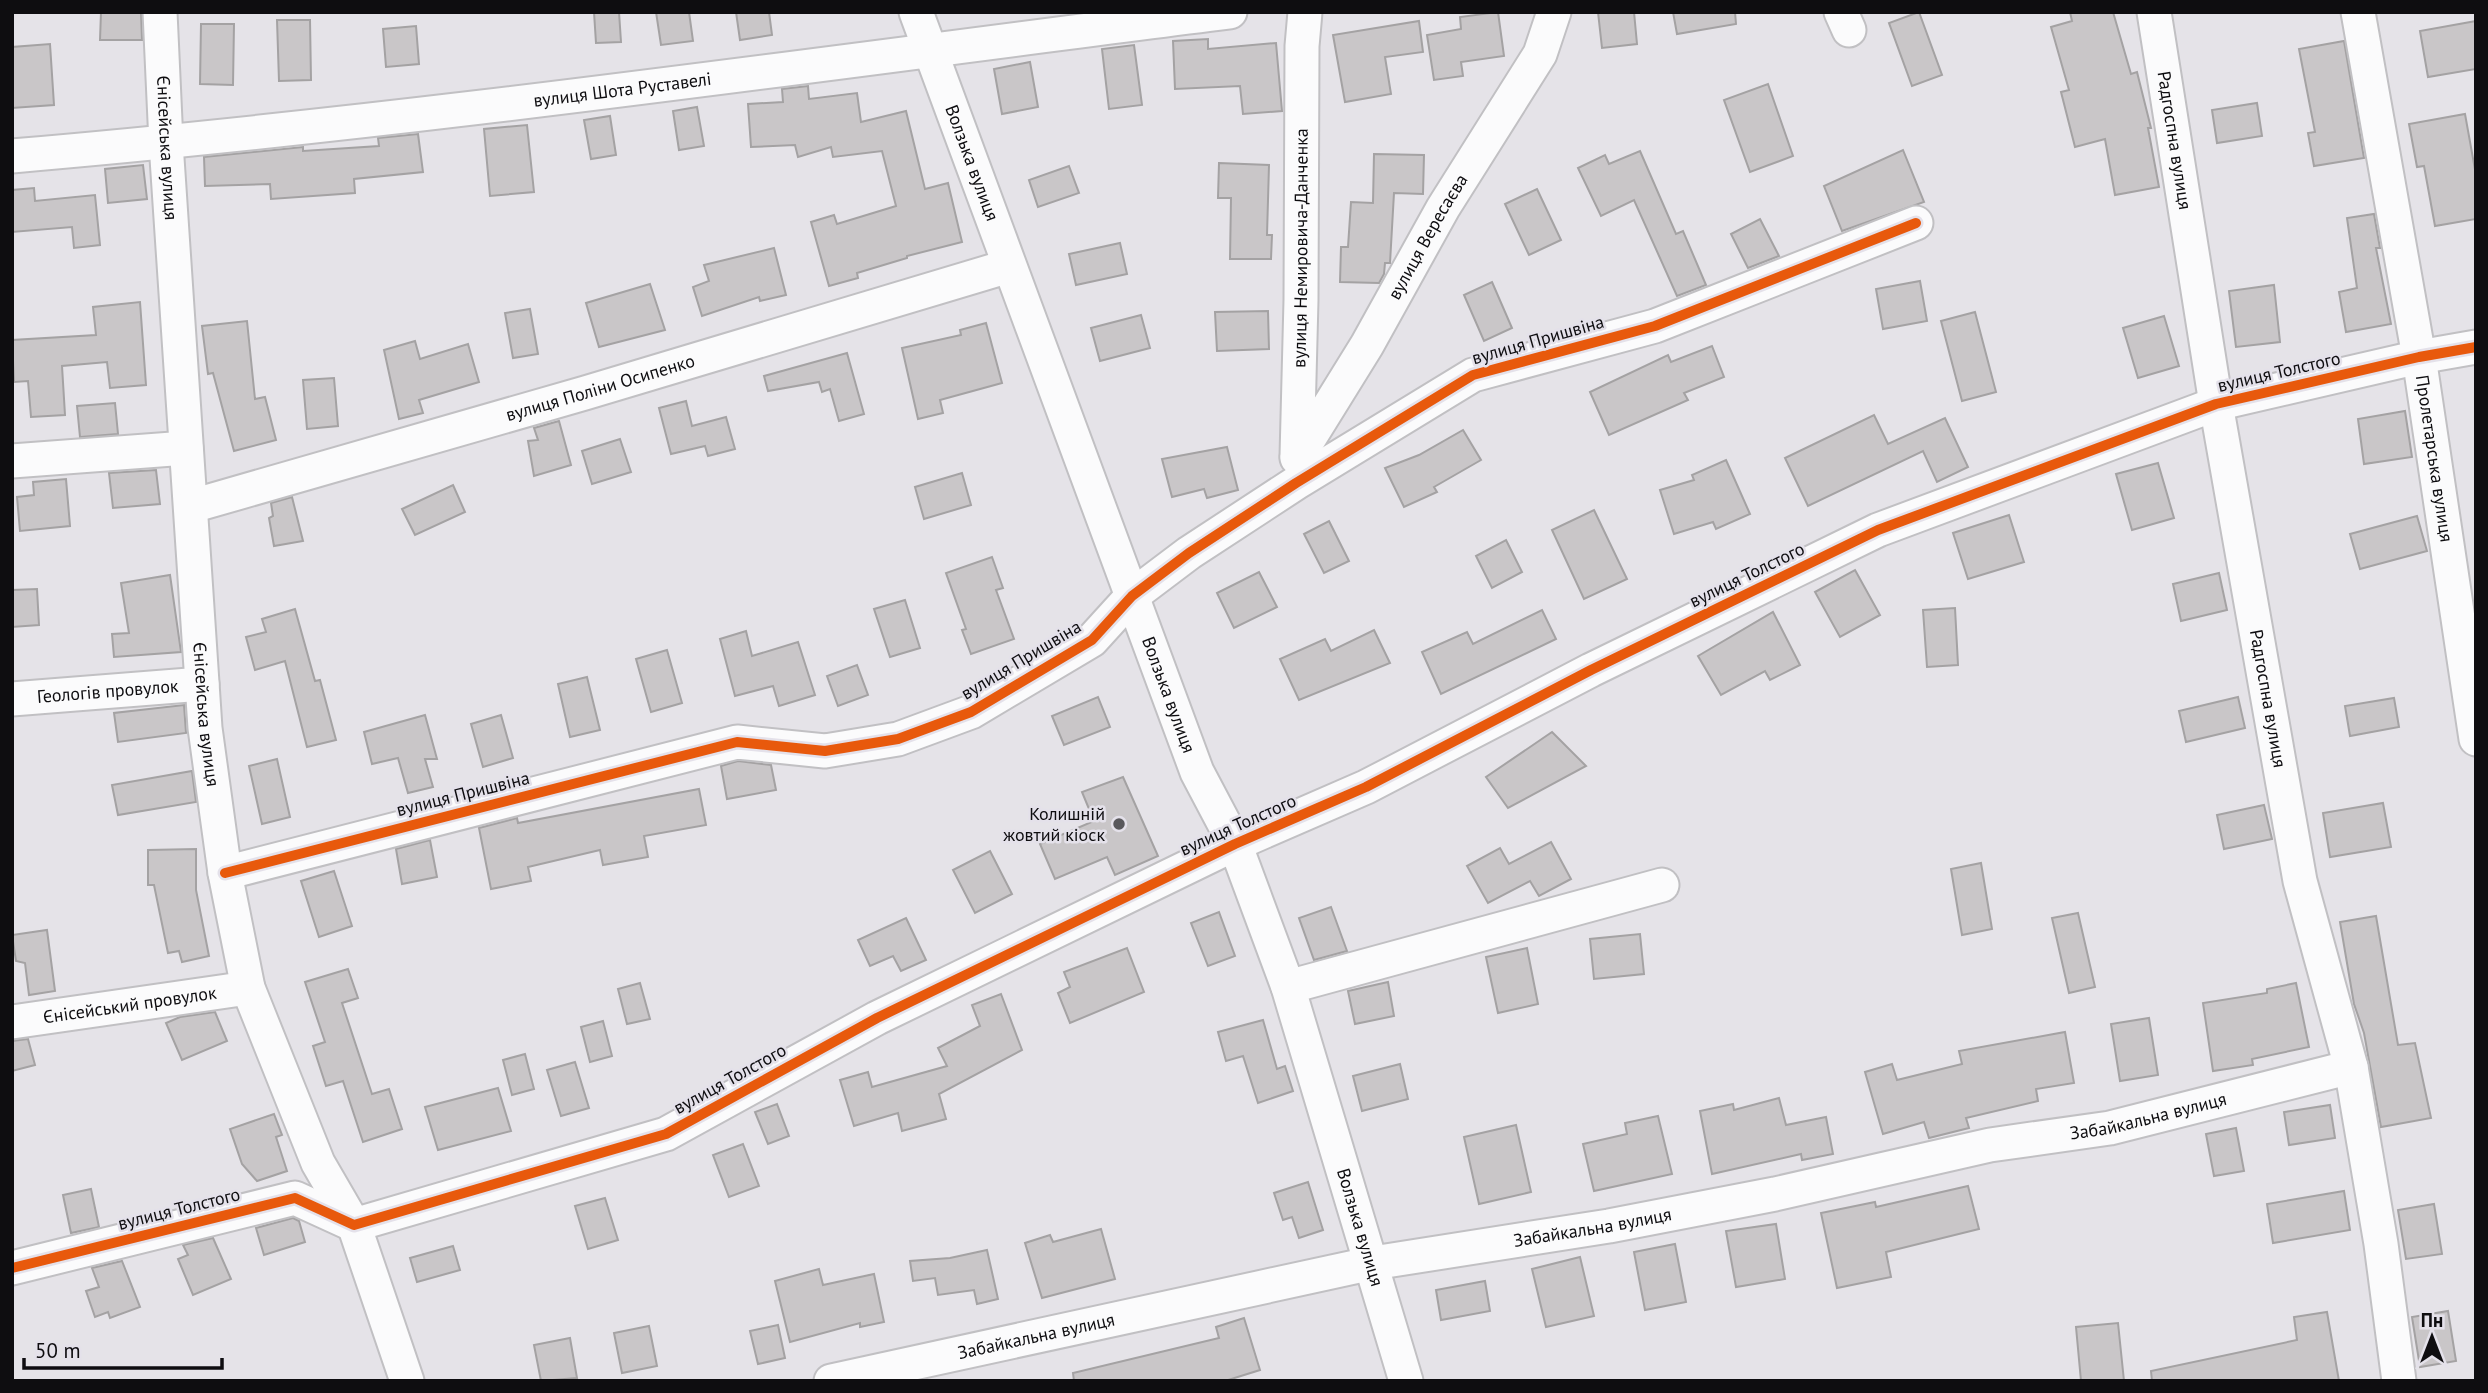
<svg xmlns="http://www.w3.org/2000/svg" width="2488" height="1393" font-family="'PT Sans',sans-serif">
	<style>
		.building { fill: #c9c6c8; stroke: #a4a2a3; stroke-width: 2 }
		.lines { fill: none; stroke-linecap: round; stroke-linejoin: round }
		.minor-casing { stroke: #c1c0c3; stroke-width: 37 }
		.minor { stroke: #fbfbfc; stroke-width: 33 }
		.cycleway-casing { stroke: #e4e1ea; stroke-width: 15 }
		.cycleway { stroke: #e8590c; stroke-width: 10 }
		.poi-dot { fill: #59585c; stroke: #e4e1ea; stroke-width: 2.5 }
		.labels { text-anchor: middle; stroke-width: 5; stroke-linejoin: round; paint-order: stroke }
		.street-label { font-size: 18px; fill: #0e0d10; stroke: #e4e1ea }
		.poi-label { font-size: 18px; fill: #0e0d10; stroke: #e4e1ea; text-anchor: end }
	</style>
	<rect width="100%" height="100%" fill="#e5e3e8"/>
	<g class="building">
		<path d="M101 12H141L142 40H100Z"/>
		<path d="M594 12H619L621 42 596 43Z"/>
		<path d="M656 12H689L693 41 661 45Z"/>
		<path d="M736 12H769L772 35 740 40Z"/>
		<path d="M1498 12 1504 56 1461 62 1463 76 1434 80 1427 35 1461 29 1460 17Z"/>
		<path d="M1598 12H1634L1637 44 1602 48Z"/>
		<path d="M1673 12H1735L1736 24 1677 34Z"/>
		<path d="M1919 12 1942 75 1912 86 1889 23Z"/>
		<path d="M2070 12H2113L2131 74 2137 72 2151 128H2148L2159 187 2115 195 2105 139 2075 147 2061 92 2069 90 2051 27 2072 21Z"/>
		<path d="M277 20H310L311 80 279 81Z"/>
		<path d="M1419 21 1423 52 1385 57 1391 94 1345 102 1333 35Z"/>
		<path d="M2476 21V69L2428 77 2420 31Z"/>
		<path d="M201 24H234L233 85 200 84Z"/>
		<path d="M416 26 419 64 386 67 383 29Z"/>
		<path d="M1208 39V49L1276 43 1282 111 1243 114 1240 86 1175 89 1173 41Z"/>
		<path d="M2344 41 2364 158 2314 166 2308 133 2315 132 2299 49Z"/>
		<path d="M50 44 54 105 12 108V47Z"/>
		<path d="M1134 45 1142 105 1109 109 1102 49Z"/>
		<path d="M1030 62 1038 107 1002 114 994 69Z"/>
		<path d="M1768 84 1793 156 1750 172 1724 100Z"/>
		<path d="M808 86 809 99 857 93 861 122 906 111 925 189 948 183 962 242 907 256V258L857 273 858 278 829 286 811 222 834 215 837 224 896 206 882 151 833 157 831 147 798 157 795 145 751 147 748 104 783 102 782 89Z"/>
		<path d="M2257 103 2262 136 2217 143 2212 110Z"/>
		<path d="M697 107 704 146 679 150 673 111Z"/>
		<path d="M2465 114 2476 175V219L2435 226 2424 166 2417 167 2409 124Z"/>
		<path d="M610 116 616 155 591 159 584 120Z"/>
		<path d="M527 125 534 192 490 196 484 129Z"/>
		<path d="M418 134 423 172 354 179 355 193 271 199 270 184 205 186 204 157 303 147V151L379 146 378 138Z"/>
		<path d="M1903 150 1924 202 1842 231 1824 186Z"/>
		<path d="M1640 151 1676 234 1683 231 1706 285 1677 296 1634 200 1601 216 1578 168 1605 155 1609 164Z"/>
		<path d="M1374 154 1424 155 1423 194 1394 193 1390 263H1385L1384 274 1379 283 1340 282 1341 247H1348L1351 202 1373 203Z"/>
		<path d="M1219 163 1269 165 1267 235H1272L1271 259H1230L1231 198H1218Z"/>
		<path d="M143 165 147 199 108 203 105 169Z"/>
		<path d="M1069 166 1079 193 1038 207 1029 180Z"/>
		<path d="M34 188 35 201 95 195 100 245 74 248 72 227 12 232V190Z"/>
		<path d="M1537 189 1561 240 1529 255 1505 204Z"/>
		<path d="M2374 214 2380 248H2376L2391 324 2346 332 2339 292 2357 288 2347 218Z"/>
		<path d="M1760 219 1779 256 1748 268 1731 234Z"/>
		<path d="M1120 243 1127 274 1076 285 1069 254Z"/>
		<path d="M774 248 786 295 760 301 759 297 702 316 693 287 709 281 704 265Z"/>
		<path d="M1920 281 1927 321 1883 329 1876 289Z"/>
		<path d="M1492 282 1512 328 1484 341 1464 295Z"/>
		<path d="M650 284 665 330 599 347 586 303Z"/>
		<path d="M2274 285 2280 342 2236 347 2229 291Z"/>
		<path d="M140 302 146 385 110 388 107 362 62 366 65 415 31 417 28 381 14 382 12 340 96 335 93 307Z"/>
		<path d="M530 309 538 354 513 358 505 313Z"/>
		<path d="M1268 311 1269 349 1217 351 1215 312Z"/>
		<path d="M1975 312 1996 392 1962 401 1941 321Z"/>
		<path d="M1141 315 1150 348 1100 361 1091 328Z"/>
		<path d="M2164 316 2179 366 2138 378 2123 328Z"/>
		<path d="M247 321 255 399 265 397 276 440 234 451 213 373 208 374 202 326Z"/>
		<path d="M986 323 1002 383 940 400 943 413 918 419 902 348 961 335 960 330Z"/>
		<path d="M415 341 420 359 468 344 479 382 419 400 423 413 399 419 384 350Z"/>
		<path d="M1712 346 1724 377 1684 393 1688 400 1609 435 1590 392 1668 355 1671 362Z"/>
		<path d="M847 353 864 414 839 421 830 389 822 392 819 382 768 391 764 376Z"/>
		<path d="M334 378 338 426 307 429 303 380Z"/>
		<path d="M686 401 692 426 726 417 735 449 708 456 705 446 671 454 659 408Z"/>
		<path d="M115 403 118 434 80 437 77 406Z"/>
		<path d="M2405 411 2412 457 2364 464 2358 419Z"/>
		<path d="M1874 415 1888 444 1945 418 1968 467 1937 482 1923 451 1808 506 1785 458Z"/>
		<path d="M559 421 571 465 534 476 528 441 538 440 534 428Z"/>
		<path d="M1463 430 1481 460 1434 487 1437 492 1404 507 1385 468 1419 455Z"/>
		<path d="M620 439 631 472 592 484 582 451Z"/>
		<path d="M1227 447 1238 490 1207 498 1204 489 1172 497 1162 459Z"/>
		<path d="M1726 460 1750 514 1716 529 1713 522 1674 534 1660 490 1694 480 1692 475Z"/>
		<path d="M2158 463 2174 518 2132 530 2116 474Z"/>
		<path d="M156 470 160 504 113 508 109 473Z"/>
		<path d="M962 473 971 505 924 519 915 487Z"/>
		<path d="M66 479 70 526 20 531 17 497 34 495 33 482Z"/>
		<path d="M453 485 465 512 415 535 402 509Z"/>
		<path d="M292 497 303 541 274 546 269 518 273 516 271 503Z"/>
		<path d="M1594 510 1627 579 1584 599 1552 530Z"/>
		<path d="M2009 515 2024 562 1968 579 1953 533Z"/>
		<path d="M2417 516 2427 551 2360 569 2350 534Z"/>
		<path d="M1329 521 1349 561 1324 573 1304 534Z"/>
		<path d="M1506 540 1522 572 1492 588 1476 556Z"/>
		<path d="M992 557 1003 588 996 590 1014 639 971 654 962 630 966 629 946 573Z"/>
		<path d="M1855 570 1880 615 1840 637 1815 592Z"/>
		<path d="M1259 572 1277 607 1234 628 1217 593Z"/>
		<path d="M2219 573 2227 610 2181 621 2173 584Z"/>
		<path d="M170 575 181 652 114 657 112 634 129 633 121 583Z"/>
		<path d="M37 589 39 625 12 627V590Z"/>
		<path d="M905 600 920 648 890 657 874 609Z"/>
		<path d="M1955 608 1958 665 1927 667 1923 610Z"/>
		<path d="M295 609 315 681 320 680 336 740 307 747 285 661 255 670 246 637 266 632 262 619Z"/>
		<path d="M1542 610 1556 639 1441 694 1422 652 1467 632 1473 644Z"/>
		<path d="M1773 612 1800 665 1770 680 1765 671 1721 695 1698 656Z"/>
		<path d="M1374 630 1390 663 1299 700 1280 659 1325 639 1331 651Z"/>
		<path d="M746 631 752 656 798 642 815 695 779 706 773 686 735 696 720 639Z"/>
		<path d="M667 650 682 703 651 712 636 659Z"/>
		<path d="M857 665 868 695 838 706 827 676Z"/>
		<path d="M587 677 600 730 570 737 558 684Z"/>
		<path d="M1098 697 1110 727 1064 745 1052 716Z"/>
		<path d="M2238 697 2245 728 2186 742 2179 711Z"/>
		<path d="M2394 698 2399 727 2350 736 2345 706Z"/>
		<path d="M184 705 186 733 118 742 114 713Z"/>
		<path d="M425 715 437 759H425L433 787 408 793 398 758 372 764 364 732Z"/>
		<path d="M501 715 513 758 483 767 471 724Z"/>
		<path d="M1552 732 1586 766 1508 808 1486 777Z"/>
		<path d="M277 759 290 817 262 824 249 766Z"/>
		<path d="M738 761 771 765 776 790 727 799 721 766Z"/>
		<path d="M192 771 196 802 118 815 112 785Z"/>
		<path d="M1123 777 1158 856 1115 875 1107 857 1055 879 1040 844 1094 821 1082 792Z"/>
		<path d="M699 789 706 825 644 836 648 857 603 865 600 850 528 867 531 881 491 889 479 828 517 818 518 823Z"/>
		<path d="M2383 803 2391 847 2330 857 2323 813Z"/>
		<path d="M2264 805 2272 839 2224 849 2217 815Z"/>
		<path d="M430 840 437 877 402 884 396 849Z"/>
		<path d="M1551 842 1571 879 1539 896 1530 881 1488 903 1467 866 1500 848 1509 864Z"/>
		<path d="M196 849V890L209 956 182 962 179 951 168 953 154 885H148V850Z"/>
		<path d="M990 851 1012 894 975 913 953 870Z"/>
		<path d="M1981 863 1992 929 1962 935 1951 869Z"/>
		<path d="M334 871 352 926 319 937 301 881Z"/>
		<path d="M1331 907 1347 951 1314 960 1299 918Z"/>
		<path d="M1219 912 1235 956 1208 966 1191 923Z"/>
		<path d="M2078 913 2095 987 2069 993 2052 918Z"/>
		<path d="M2376 916 2398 1045 2415 1043 2431 1118 2381 1127 2364 1033 2354 1004 2340 922Z"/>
		<path d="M906 918 926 960 901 971 893 956 870 966 858 940Z"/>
		<path d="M47 930 55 991 29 995 25 963 16 961 12 935Z"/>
		<path d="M1640 934 1644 974 1594 979 1590 939Z"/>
		<path d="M1127 948 1144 992 1070 1023 1058 993 1070 987 1064 972Z"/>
		<path d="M1527 948 1538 1004 1498 1013 1486 957Z"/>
		<path d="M348 969 358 998 342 1003 372 1094 389 1089 402 1129 363 1142 343 1081 326 1086 313 1046 325 1042 305 982Z"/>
		<path d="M1388 982 1394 1016 1355 1024 1348 991Z"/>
		<path d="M640 983 650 1019 627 1024 618 989Z"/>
		<path d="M2296 983 2309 1047 2252 1059 2253 1065 2213 1071 2203 1003 2267 993V989Z"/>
		<path d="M1001 994 1022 1050 939 1094 946 1119 902 1131 898 1113 854 1126 840 1080 868 1072 872 1087 947 1066 938 1048 980 1026 972 1005Z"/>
		<path d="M215 1012 227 1041 182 1060 166 1023 180 1017Z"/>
		<path d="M2149 1018 2158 1075 2120 1081 2111 1024Z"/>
		<path d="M1263 1020 1277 1069 1285 1066 1293 1091 1258 1103 1243 1056 1226 1061 1218 1032Z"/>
		<path d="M603 1021 612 1056 590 1062 581 1027Z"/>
		<path d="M2065 1032 2074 1083 2036 1089 2038 1101 1966 1118 1969 1128 1929 1138 1924 1122 1883 1134 1865 1072 1892 1064 1897 1080 1962 1064 1959 1051Z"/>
		<path d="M28 1039 35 1065 12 1071V1041Z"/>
		<path d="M525 1054 534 1089 512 1095 503 1060Z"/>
		<path d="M575 1062 589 1108 561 1116 547 1070Z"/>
		<path d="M1400 1064 1408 1099 1362 1111 1353 1076Z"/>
		<path d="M498 1088 511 1131 438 1150 425 1107Z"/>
		<path d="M1779 1098 1786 1125 1826 1117 1833 1154 1802 1160 1801 1154 1712 1174 1700 1111 1733 1104 1734 1110Z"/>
		<path d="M777 1104 789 1136 768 1144 755 1112Z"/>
		<path d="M2330 1105 2335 1138 2289 1145 2284 1112Z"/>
		<path d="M274 1114 282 1135 276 1137 287 1171 257 1181 242 1164 230 1129Z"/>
		<path d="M1658 1116 1672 1174 1594 1191 1583 1144 1627 1134 1625 1123Z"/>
		<path d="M1516 1125 1531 1192 1479 1204 1464 1137Z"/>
		<path d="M2236 1128 2244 1171 2214 1176 2206 1134Z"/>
		<path d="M743 1144 759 1186 729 1197 713 1155Z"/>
		<path d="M1308 1182 1323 1230 1299 1238 1292 1217 1283 1220 1274 1193Z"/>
		<path d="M1968 1186 1979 1229 1886 1252 1891 1277 1837 1288 1821 1213 1875 1202 1876 1207Z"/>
		<path d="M91 1189 99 1227 71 1233 63 1195Z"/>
		<path d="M2344 1191 2350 1230 2273 1243 2267 1204Z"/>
		<path d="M605 1198 618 1240 588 1249 575 1206Z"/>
		<path d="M2434 1204 2442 1254 2406 1259 2398 1210Z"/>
		<path d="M293 1218 299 1221 305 1242 264 1255 256 1228Z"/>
		<path d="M1776 1224 1785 1279 1736 1287 1726 1231Z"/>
		<path d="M1101 1229 1115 1279 1042 1298 1025 1243 1050 1235 1053 1242Z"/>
		<path d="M213 1238 231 1279 193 1295 178 1259 188 1255 183 1245Z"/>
		<path d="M1675 1244 1686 1302 1645 1310 1634 1252Z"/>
		<path d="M453 1246 460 1270 417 1282 410 1258Z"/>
		<path d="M987 1250 998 1299 977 1304 974 1290 938 1295 935 1278 913 1281 910 1261 950 1258Z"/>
		<path d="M1580 1257 1594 1316 1546 1327 1532 1269Z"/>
		<path d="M122 1261 140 1307 110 1318 108 1312 95 1317 86 1291 99 1287 92 1268Z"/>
		<path d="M819 1269 823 1285 874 1274 884 1322 860 1327V1323L790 1342 775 1281Z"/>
		<path d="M1485 1281 1490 1311 1441 1320 1436 1290Z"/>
		<path d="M2448 1311 2456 1361 2420 1367 2412 1317Z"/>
		<path d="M2327 1312 2339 1381H2152L2151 1371 2297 1340 2294 1317Z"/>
		<path d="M1244 1318 1260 1370 1225 1381H1074L1073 1373 1219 1338 1216 1327Z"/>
		<path d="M2118 1323 2124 1381H2081L2076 1327Z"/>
		<path d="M778 1325 785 1358 758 1364 750 1331Z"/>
		<path d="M649 1326 657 1366 622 1373 614 1333Z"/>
		<path d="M570 1338 577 1378 541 1381 534 1345Z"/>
	</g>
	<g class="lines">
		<g class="minor-casing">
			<g id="minor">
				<path id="s1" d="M160 12 166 143 205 728 225 873 248 988 318 1163 354 1225 407 1381"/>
				<path id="s2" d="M916 12 1197 772 1235 844 1288 987 1406 1381"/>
				<path d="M1841 12 1849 30"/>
				<path id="s3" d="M2154 12 2216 404 2300 881 2351 1067 2381 1244 2399 1381"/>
				<path id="s4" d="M2358 12 2419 357 2476 739"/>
				<path id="s5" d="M12 156C420 121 824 63 1230 12"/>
				<path id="s6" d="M1297 456 1301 300 1302 46 1305 12"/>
				<path id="s7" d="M1297 458 1367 345 1443 208 1540 54 1554 12"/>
				<path d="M12 461 186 448"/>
				<path id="s8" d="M192 506 585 393 1009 266"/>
				<path id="s9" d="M12 699 202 684"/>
				<path d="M225 873 737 742 825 751 898 739 971 712 1092 640 1132 596 1189 553 1296 483 1473 375 1655 326 1916 223"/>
				<path d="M1288 987 1662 885"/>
				<path id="s10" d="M12 1022 248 988"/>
				<path d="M12 1268 295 1198 354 1225 666 1134 877 1018 1235 844 1366 787 1591 670 1878 530 2216 404 2419 357 2476 347"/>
				<path id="s11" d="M831 1381 1373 1263 1609 1226 1775 1194 1990 1145 2110 1128 2351 1067"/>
			</g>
		</g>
		<use href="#minor" class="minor"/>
		<g class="cycleway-casing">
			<g id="cycleway">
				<path d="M225 873 737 742 825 751 898 739 971 712 1092 640 1132 596 1189 553 1296 483 1473 375 1655 326 1916 223"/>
				<path d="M12 1268 295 1198 354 1225 666 1134 877 1018 1235 844 1366 787 1591 670 1878 530 2216 404 2419 357 2476 347"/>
			</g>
		</g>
		<use href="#cycleway" class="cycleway"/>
	</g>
	<circle class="poi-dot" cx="1119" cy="824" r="7"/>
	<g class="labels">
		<g class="street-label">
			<text dy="6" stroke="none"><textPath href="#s5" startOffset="614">вулиця Шота Руставелі</textPath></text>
			<text dy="6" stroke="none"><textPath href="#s3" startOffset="130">Радгоспна вулиця</textPath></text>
			<text dy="6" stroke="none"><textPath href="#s1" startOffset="136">Єнісейська вулиця</textPath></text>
			<text dy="6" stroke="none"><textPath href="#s2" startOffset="161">Волзька вулиця</textPath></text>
			<text dy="6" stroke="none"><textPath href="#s7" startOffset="257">вулиця Вересаєва</textPath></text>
			<text dy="6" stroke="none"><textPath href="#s6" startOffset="208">вулиця Немировича-Данченка</textPath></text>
			<text transform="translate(1538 340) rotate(-16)" y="6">вулиця Пришвіна</text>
			<text transform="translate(2279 372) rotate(-13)" y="6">вулиця Толстого</text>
			<text dy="6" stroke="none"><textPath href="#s8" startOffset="425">вулиця Поліни Осипенко</textPath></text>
			<text dy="6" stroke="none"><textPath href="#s4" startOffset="453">Пролетарська вулиця</textPath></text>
			<text transform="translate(1747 575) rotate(-26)" y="6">вулиця Толстого</text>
			<text transform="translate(1021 660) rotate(-31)" y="6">вулиця Пришвіна</text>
			<text dy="6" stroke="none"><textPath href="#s9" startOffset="96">Геологів провулок</textPath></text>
			<text dy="6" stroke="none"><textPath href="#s2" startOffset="728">Волзька вулиця</textPath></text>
			<text dy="6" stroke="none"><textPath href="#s3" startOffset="696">Радгоспна вулиця</textPath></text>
			<text dy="6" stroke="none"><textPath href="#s1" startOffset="704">Єнісейська вулиця</textPath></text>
			<text transform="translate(463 794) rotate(-14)" y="6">вулиця Пришвіна</text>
			<text transform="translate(1238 825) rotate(-24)" y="6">вулиця Толстого</text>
			<text dy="6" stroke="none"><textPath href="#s10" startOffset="119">Єнісейський провулок</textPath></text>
			<text transform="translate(730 1079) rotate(-29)" y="6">вулиця Толстого</text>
			<text dy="6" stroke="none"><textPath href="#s11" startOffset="1344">Забайкальна вулиця</textPath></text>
			<text transform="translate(179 1209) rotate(-14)" y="6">вулиця Толстого</text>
			<text dy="6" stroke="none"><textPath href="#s2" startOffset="1295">Волзька вулиця</textPath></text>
			<text dy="6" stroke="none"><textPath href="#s11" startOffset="777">Забайкальна вулиця</textPath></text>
			<text dy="6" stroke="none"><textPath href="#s11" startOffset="210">Забайкальна вулиця</textPath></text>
		</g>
		<g class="poi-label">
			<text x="1105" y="820">Колишній<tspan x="1105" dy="21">жовтий кіоск</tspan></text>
		</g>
	</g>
	<rect width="2488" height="1393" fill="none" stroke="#0e0d10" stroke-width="28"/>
	<g transform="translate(2432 1337)" stroke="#e4e1ea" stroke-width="5" paint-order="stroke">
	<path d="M0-5L12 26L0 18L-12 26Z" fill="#0e0d10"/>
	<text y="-10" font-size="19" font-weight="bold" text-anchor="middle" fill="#0e0d10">Пн</text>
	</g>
	<path d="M24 1358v10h198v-10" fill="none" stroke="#0e0d10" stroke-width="3.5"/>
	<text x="35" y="1358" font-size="21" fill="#0e0d10" stroke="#e4e1ea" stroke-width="5" paint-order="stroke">50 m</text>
</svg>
